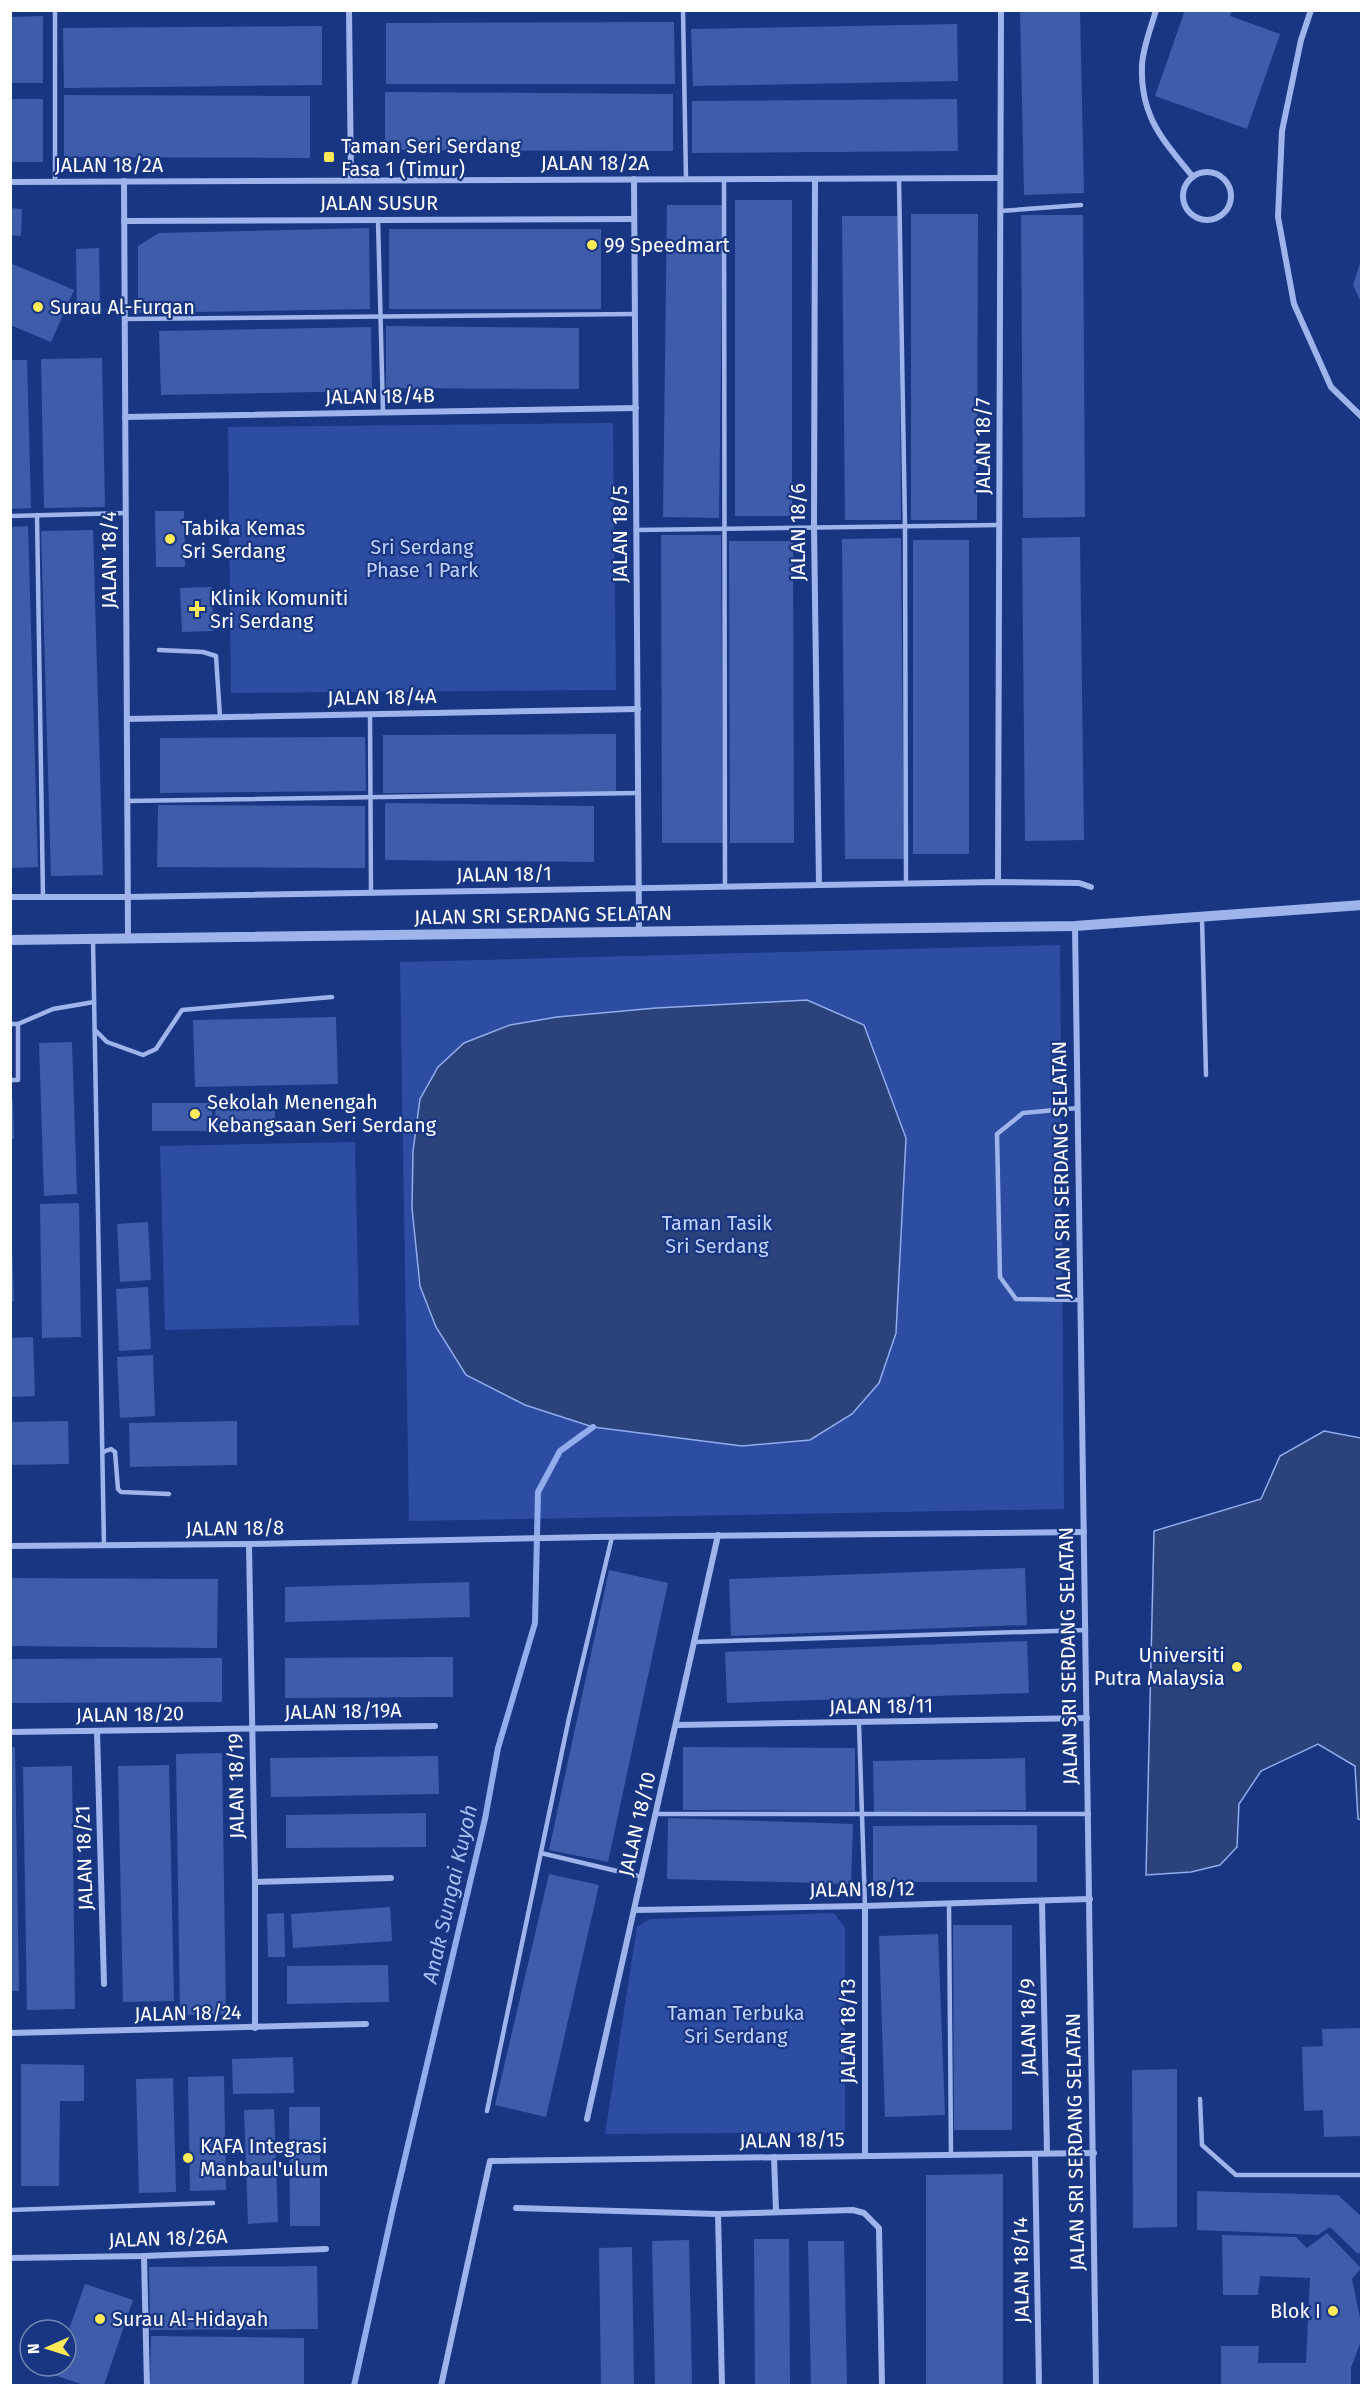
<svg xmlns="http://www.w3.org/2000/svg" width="1372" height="2396" font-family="'Fira Sans',sans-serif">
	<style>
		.green { fill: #2c4da2 }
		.water { fill: #2c427b; stroke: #91adee; stroke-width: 1.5 }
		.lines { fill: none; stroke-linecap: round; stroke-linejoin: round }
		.stream { stroke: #91adee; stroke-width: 6 }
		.building { fill: #3e5caa }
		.service { stroke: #9eb4eb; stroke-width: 4.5 }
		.minor { stroke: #9eb4eb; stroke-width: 6 }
		.tertiary { stroke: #9eb4eb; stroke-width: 10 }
		.poi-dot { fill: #feea59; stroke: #193683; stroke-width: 2 }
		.labels { text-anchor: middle; stroke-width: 4.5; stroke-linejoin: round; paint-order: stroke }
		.poi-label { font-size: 20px; fill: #fff; stroke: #193683; text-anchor: start }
		.street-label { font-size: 20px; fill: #fff; stroke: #193683 }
		.park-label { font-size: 20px; fill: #c3d2f8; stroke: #193683 }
		.water-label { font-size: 21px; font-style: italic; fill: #a9bff3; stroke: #193683 }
	</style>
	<rect width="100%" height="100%" fill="#193683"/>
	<g class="green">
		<path d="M613 423 616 690 231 693 228 427Z"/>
		<path d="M1060 945 1064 1509 409 1521 400 962Z"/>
		<path d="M355 1142 359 1325 165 1330 160 1146Z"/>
		<path d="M834 1913 845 1928V2132L605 2134 637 1927 650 1919Z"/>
	</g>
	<g class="water">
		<path d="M807 1000 864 1025 906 1138 896 1333 879 1383 852 1414 810 1440 742 1446 593 1427 525 1405 466 1375 436 1327 420 1286 412 1208 413 1151 420 1099 438 1067 464 1043 510 1025 557 1017 656 1008Z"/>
		<path d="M1324 1431 1361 1438V1820L1358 1819 1355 1766 1318 1744 1261 1771 1239 1804 1237 1847 1220 1865 1191 1872 1146 1875 1154 1531 1261 1499 1280 1456Z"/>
	</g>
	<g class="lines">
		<path class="stream" d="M354 2386 394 2204 485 1819 498 1748 535 1623 538 1492 560 1451 593 1427"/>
	</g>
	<g class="building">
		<path d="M1020 10H1080L1084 193 1024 195Z"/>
		<path d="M1185 10H1232L1230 16 1280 34 1247 129 1155 96Z"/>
		<path d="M43 16V83H10V17Z"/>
		<path d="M674 22 675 84H386V23Z"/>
		<path d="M957 24 958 81 693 86 691 29Z"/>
		<path d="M322 26V85L64 88 63 28Z"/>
		<path d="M385 92 673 94V151L385 150Z"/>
		<path d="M64 95 310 96V158L64 157Z"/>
		<rect x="10" y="99" width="33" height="63"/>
		<path d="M957 99 958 151 692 153V101Z"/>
		<rect x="735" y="200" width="57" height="316"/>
		<path d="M667 205H723L719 518 663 517Z"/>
		<path d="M10 208 22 209 21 236 10 235Z"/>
		<path d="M911 214H978L977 520H911Z"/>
		<path d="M1021 215H1083L1085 517 1023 518Z"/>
		<path d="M842 216H899L901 520H845Z"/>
		<path d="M369 228 370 309 138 313V246L159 233Z"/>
		<rect x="389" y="229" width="212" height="80"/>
		<path d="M99 248 100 311 77 312 76 249Z"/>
		<path d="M1361 260 1362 261V304L1353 285Z"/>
		<path d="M10 263 74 290 51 342 10 325Z"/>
		<path d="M386 326 579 328V389L386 388Z"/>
		<path d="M371 327 372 391 161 395 159 331Z"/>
		<path d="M102 358 105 507 44 508 41 359Z"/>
		<path d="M10 360H27L31 508 10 509Z"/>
		<path d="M155 511H184L185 567H156Z"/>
		<path d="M28 526 38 867 10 868V527Z"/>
		<path d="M93 530 103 875 51 876 41 531Z"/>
		<path d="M661 535H721L723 843H662Z"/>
		<path d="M1080 537 1084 840 1025 841 1022 538Z"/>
		<path d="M901 538 904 859H845L842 539Z"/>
		<rect x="913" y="540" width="56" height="314"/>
		<path d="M729 541H793L794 843H730Z"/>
		<path d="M212 587 213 631 182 632 180 588Z"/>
		<path d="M616 734V792L383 793V735Z"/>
		<path d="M365 737 366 791 160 793V738Z"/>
		<path d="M385 803 594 806V862L385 860Z"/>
		<path d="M158 805 365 806V868L157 867Z"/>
		<path d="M336 1017 338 1084 195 1087 193 1020Z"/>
		<path d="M72 1042 77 1194 44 1196 39 1043Z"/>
		<path d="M10 1100H13L14 1139H10Z"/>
		<path d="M215 1102H275V1129L216 1130Z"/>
		<rect x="152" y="1103" width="60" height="28"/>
		<path d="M79 1203 81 1337 42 1338 40 1204Z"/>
		<path d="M148 1222 151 1280 120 1282 117 1224Z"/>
		<path d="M10 1244H12L14 1301H10Z"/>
		<path d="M148 1287 151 1349 119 1351 116 1289Z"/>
		<path d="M33 1337 35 1396 10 1397V1338Z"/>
		<path d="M153 1355 155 1416 120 1418 117 1357Z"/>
		<path d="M68 1421 69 1464 10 1465V1422Z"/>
		<path d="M237 1421V1465L130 1467 129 1423Z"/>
		<path d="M1025 1568 1027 1625 731 1636 729 1579Z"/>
		<path d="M609 1570 668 1583 608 1862 549 1850Z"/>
		<path d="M10 1578 218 1579 217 1648 10 1646Z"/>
		<path d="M469 1582 470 1617 285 1622V1587Z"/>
		<path d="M1027 1641 1029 1693 727 1703 725 1652Z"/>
		<path d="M453 1657V1697L285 1698V1658Z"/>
		<path d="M222 1658V1702L10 1703V1659Z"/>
		<path d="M10 1747H15L19 1991H10Z"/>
		<path d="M683 1747 855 1748V1811L683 1810Z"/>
		<path d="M222 1753 226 2014 180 2015 176 1754Z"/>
		<path d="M438 1756 439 1794 271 1797 270 1758Z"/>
		<path d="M1025 1758 1026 1810 874 1812 873 1761Z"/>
		<path d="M169 1765 174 2001 123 2002 118 1766Z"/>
		<path d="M72 1766 75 2009 27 2010 23 1767Z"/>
		<path d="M426 1813V1847L286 1848V1815Z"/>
		<path d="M668 1818 853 1824 851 1884 667 1879Z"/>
		<path d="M1037 1825V1882H873V1826Z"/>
		<path d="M549 1874 599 1885 546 2117 495 2105Z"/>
		<path d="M390 1907 392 1941 293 1948 291 1914Z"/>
		<path d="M284 1913 285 1957H268L267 1914Z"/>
		<path d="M953 1925H1012V2130H954Z"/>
		<path d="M938 1934 945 2115 885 2117 879 1936Z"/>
		<path d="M388 1965 389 2002 287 2004V1966Z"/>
		<path d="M1362 2028V2136L1324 2137 1323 2110 1304 2111 1302 2047 1323 2046 1322 2029Z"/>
		<path d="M293 2057 294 2093 233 2094 232 2059Z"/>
		<path d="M21 2064 84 2065V2101H60L59 2186H21Z"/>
		<path d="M1177 2069V2227L1133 2228 1132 2070Z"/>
		<path d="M224 2076 226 2190 190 2191 188 2077Z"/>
		<path d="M173 2078 176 2192 139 2193 136 2079Z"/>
		<path d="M289 2107H320V2226H290Z"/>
		<path d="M274 2109 278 2222 248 2224 244 2110Z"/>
		<path d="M1003 2174V2385H926V2175Z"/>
		<path d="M1197 2191 1338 2195 1362 2217V2250L1358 2254 1330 2227 1318 2235 1197 2230Z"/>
		<path d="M1327 2233 1361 2268 1352 2279 1362 2328V2338L1351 2368V2385H1221V2346H1259L1258 2363H1306L1310 2278 1260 2276 1258 2295H1223L1222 2235 1296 2237 1307 2248Z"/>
		<path d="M754 2239H789L790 2385H755Z"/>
		<path d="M689 2240 692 2385H655L652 2241Z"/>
		<path d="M808 2241H844L847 2385H811Z"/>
		<path d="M632 2247 634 2385H601L599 2248Z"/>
		<path d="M317 2266 318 2329 150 2330 149 2267Z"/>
		<path d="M85 2284 133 2300 104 2385H84L26 2366 30 2355V2366H66V2338Z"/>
		<path d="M151 2336 304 2338V2385H150Z"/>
	</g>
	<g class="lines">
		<g class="service">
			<path d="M55 10V181"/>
			<path d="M683 10 686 179"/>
			<path d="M724 179 725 887"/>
			<path d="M899 179 905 526 906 884"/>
			<path d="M1000 211 1081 205"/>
			<path d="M378 220 383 412"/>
			<path d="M124 319 635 314"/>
			<path d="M37 515 43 897"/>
			<path d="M10 516 126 513"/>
			<path d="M636 530 999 525"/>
			<path d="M159 650 203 652 216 656 220 717"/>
			<path d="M370 714 371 893"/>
			<path d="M127 801 638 793"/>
			<path d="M1202 918 1206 1075"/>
			<path d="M93 940 104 1546"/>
			<path d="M10 1024H18L53 1009 94 1002"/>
			<path d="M95 1030 107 1042 143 1055 156 1049 182 1010 332 997"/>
			<path d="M10 1080H18V1024"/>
			<path d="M1078 1108 1023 1113 997 1134 1000 1277 1016 1299 1081 1300"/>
			<path d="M103 1452 111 1449 115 1452 118 1489 121 1492 169 1494"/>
			<path d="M694 1642 1086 1630"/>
			<path d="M859 1724 865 1906"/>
			<path d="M656 1814H1089"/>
			<path d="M541 1853 642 1877"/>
			<path d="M949 1903 951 2155"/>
			<path d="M1200 2099 1202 2145 1236 2175H1362"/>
			<path d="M487 2111 569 1718 612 1537"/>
			<path d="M10 2210 213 2203"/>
		</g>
		<g class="minor">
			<path d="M349 10 351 180"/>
			<path d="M1156 10C1151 28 1143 47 1142 65 1140 117 1163 140 1193 177"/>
			<path d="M1311 10 1301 40 1282 131 1278 217 1294 304 1331 387 1362 417"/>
			<circle cx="1207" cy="196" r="24"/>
			<path d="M634 179 639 931"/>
			<path d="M815 179 814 527 819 885"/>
			<path d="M124 181 128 938"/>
			<path d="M10 182 1000 178"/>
			<path d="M124 221 634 219"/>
			<path d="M125 417 636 408"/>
			<path d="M127 719 638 709"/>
			<path d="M998 882 1001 10"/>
			<path d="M10 897H128L998 882 1079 883 1091 887"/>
			<path d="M1075 926 1096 2386"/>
			<path d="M249 1544 255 1882V2028"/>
			<path d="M10 1546 249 1544 595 1537 1084 1532"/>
			<path d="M676 1725 1087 1718"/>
			<path d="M97 1731 104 1984"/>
			<path d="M10 1732 435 1726"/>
			<path d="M255 1882 391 1878"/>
			<path d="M1042 1901 1047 2153"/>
			<path d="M865 1906V2156"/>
			<path d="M634 1910 865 1906 1090 1899"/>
			<path d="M10 2033 366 2024"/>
			<path d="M587 2119 718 1535"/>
			<path d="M1035 2154 1039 2386"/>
			<path d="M774 2157 776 2211"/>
			<path d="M516 2208 718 2214 853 2210 864 2213 879 2228 882 2386"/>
			<path d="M718 2214 722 2386"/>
			<path d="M144 2256 147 2386"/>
			<path d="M10 2258 144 2256 326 2249"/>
			<path d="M441 2386 490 2161 1094 2153"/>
		</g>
		<path class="tertiary" d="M10 940 1075 926 1362 905"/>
	</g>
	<g class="poi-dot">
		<rect x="323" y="151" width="12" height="12" rx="3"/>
		<circle cx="592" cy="245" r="6"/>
		<circle cx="38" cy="307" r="6"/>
		<circle cx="170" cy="539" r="6"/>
		<path d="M194 600h6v6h6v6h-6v6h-6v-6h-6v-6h6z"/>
		<circle cx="195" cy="1114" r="6"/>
		<circle cx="1237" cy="1667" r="6"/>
		<circle cx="188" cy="2158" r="6"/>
		<circle cx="1333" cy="2311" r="6"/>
		<circle cx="100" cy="2319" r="6"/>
	</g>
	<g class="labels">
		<g class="poi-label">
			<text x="341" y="153">Taman Seri Serdang<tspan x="341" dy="23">Fasa 1 (Timur)</tspan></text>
			<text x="604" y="252">99 Speedmart</text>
			<text x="50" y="314">Surau Al-Furqan</text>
			<text x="182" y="535">Tabika Kemas<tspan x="182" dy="23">Sri Serdang</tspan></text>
			<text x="210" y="605">Klinik Komuniti<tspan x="210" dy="23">Sri Serdang</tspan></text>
			<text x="207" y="1109">Sekolah Menengah<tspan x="207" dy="23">Kebangsaan Seri Serdang</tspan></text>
			<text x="1225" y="1662" text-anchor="end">Universiti<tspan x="1225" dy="23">Putra Malaysia</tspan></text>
			<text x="200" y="2153">KAFA Integrasi<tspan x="200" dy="23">Manbaul'ulum</tspan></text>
			<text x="1321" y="2318" text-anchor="end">Blok I</text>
			<text x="112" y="2326">Surau Al-Hidayah</text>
		</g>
		<g class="street-label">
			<text x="595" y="170">JALAN 18/2A</text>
			<text x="109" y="172">JALAN 18/2A</text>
			<text x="379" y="210">JALAN SUSUR</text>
			<text transform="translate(380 396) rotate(-1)" y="7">JALAN 18/4B</text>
			<text transform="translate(983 446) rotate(-90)" y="7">JALAN 18/7</text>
			<text transform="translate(798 532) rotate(-90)" y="7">JALAN 18/6</text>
			<text transform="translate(620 534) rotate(-90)" y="7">JALAN 18/5</text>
			<text transform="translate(109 560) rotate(-90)" y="7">JALAN 18/4</text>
			<text transform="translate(382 697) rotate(-1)" y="7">JALAN 18/4A</text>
			<text transform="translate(504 874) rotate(-1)" y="7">JALAN 18/1</text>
			<text transform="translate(543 915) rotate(-1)" y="7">JALAN SRI SERDANG SELATAN</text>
			<text transform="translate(1061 1170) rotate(-91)" y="7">JALAN SRI SERDANG SELATAN</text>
			<text transform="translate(235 1528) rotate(-1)" y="7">JALAN 18/8</text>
			<text transform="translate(1068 1656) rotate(-91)" y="7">JALAN SRI SERDANG SELATAN</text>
			<text transform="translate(881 1706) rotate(-1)" y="7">JALAN 18/11</text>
			<text transform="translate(343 1711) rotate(-1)" y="7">JALAN 18/19A</text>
			<text transform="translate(130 1714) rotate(-1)" y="7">JALAN 18/20</text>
			<text transform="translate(236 1786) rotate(-91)" y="7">JALAN 18/19</text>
			<text transform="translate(637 1824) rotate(-77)" y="7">JALAN 18/10</text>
			<text transform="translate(84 1858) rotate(-92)" y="7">JALAN 18/21</text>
			<text transform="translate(862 1889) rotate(-1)" y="7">JALAN 18/12</text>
			<text transform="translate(188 2013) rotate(-1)" y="7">JALAN 18/24</text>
			<text transform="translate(1028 2027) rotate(-91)" y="7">JALAN 18/9</text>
			<text transform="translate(848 2031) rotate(-90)" y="7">JALAN 18/13</text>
			<text transform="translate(792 2140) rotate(-1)" y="7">JALAN 18/15</text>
			<text transform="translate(1075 2142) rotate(-91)" y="7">JALAN SRI SERDANG SELATAN</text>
			<text transform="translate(168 2238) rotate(-2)" y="7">JALAN 18/26A</text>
			<text transform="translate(1021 2270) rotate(-91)" y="7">JALAN 18/14</text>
		</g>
		<g class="park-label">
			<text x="422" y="554">Sri Serdang<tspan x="422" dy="23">Phase 1 Park</tspan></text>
			<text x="717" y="1230">Taman Tasik<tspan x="717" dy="23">Sri Serdang</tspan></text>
			<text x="736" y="2020">Taman Terbuka<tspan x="736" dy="23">Sri Serdang</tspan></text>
		</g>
		<g class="water-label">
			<text transform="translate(450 1894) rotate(-77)" y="7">Anak Sungai Kuyoh</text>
		</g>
	</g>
	<rect width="1372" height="2396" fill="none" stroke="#ffffff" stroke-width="24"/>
	<g transform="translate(48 2348) rotate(267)"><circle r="28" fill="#193683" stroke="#7586b5" stroke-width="1.5"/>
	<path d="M0-4.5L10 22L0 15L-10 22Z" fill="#feea59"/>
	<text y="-9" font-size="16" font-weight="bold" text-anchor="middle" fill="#ffffff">N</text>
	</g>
</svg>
